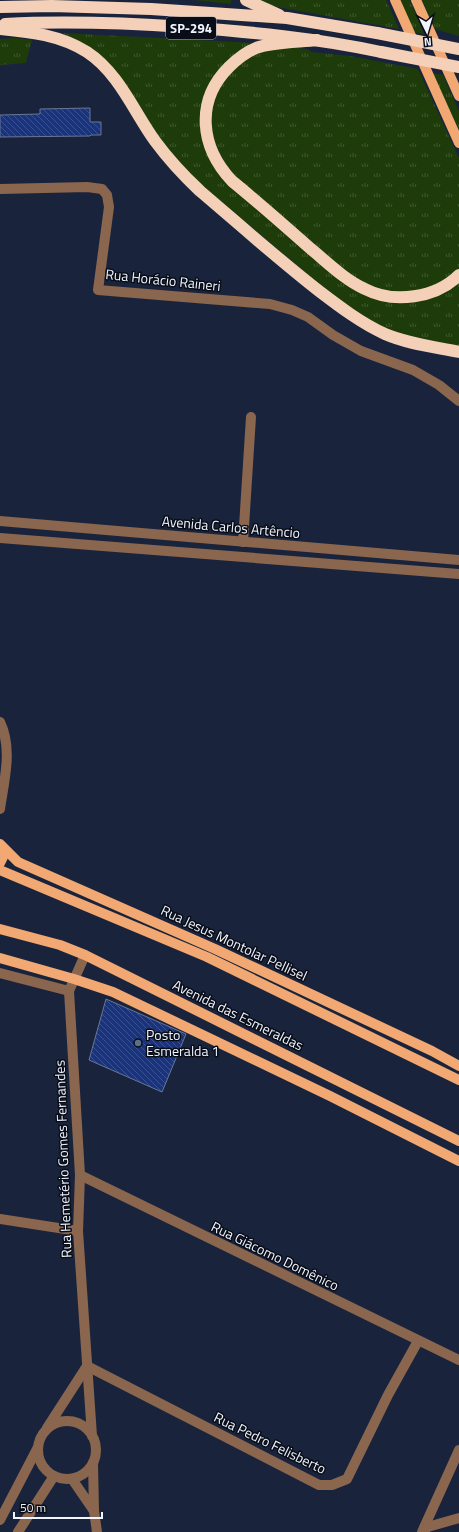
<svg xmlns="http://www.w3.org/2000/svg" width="459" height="1532" font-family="'Titillium Web',sans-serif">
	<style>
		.grass { fill: url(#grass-tufts) }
		.building { fill: url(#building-back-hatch); stroke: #697795 }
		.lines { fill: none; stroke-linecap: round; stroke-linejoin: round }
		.minor { stroke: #8a664e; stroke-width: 10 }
		.major { stroke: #f1a873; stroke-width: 10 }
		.highway { stroke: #f4d0b8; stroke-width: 12 }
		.highway-bridge { stroke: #f4d0b8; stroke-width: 12 }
		.service-dot { fill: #5c6f8a; stroke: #090d18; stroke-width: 1.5 }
		.labels { text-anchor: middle; stroke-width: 3; stroke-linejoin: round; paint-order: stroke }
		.shield { fill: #090d18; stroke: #aaafb9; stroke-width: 1 }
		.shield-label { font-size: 13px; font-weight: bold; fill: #eff4fe }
		.street-label { font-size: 14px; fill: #eff4fe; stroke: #090d18 }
		.poi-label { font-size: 14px; fill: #eff4fe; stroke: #090d18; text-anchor: start }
	</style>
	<defs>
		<pattern id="grass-tufts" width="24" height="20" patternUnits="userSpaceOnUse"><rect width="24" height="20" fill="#1e3b0a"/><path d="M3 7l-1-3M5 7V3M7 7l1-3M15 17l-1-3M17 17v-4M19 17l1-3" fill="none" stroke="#3f582f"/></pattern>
		<pattern id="building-back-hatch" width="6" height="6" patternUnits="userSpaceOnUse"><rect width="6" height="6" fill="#1a337d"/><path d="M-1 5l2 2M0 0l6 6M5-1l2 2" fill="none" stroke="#3c5190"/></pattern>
	</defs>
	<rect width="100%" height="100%" fill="#19243c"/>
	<g class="grass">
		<path d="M194 0H231V4Z"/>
		<path d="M252 0H386L399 29 272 6Z"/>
		<path d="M400 0H410L424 34 413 32Z"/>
		<path d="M422 0H459V36L435 29Z"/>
		<path d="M62 33 257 43 209 86 212 160 379 300 459 280V347L416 339 376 325 338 300 184 170 87 47Z"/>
		<path d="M17 38 32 40 26 63 0 65V39Z"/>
		<path d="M288 47 307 49 312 52 350 56 418 69 459 158V269L435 288 407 294 364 287 232 176 210 135V106L223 79 252 54 269 49Z"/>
		<path d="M433 73 443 75 459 111V131Z"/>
	</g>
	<g class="building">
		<path d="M90 108V122H101V135H91L90 136 0 137V115L40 114V109Z"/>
		<path d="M106 999 186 1034 162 1092 89 1060Z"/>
	</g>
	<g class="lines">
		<g class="minor">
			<path d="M0 189 87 187 102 189 107 195 109 207 98 290 270 304 292 310 308 317 333 335 361 351 413 370 439 385 459 401"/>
			<path d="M0 521 459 560"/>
			<path d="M0 538 459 574"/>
			<path d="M243 542 251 417"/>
			<path d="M0 722C13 749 4 781 0 809"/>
			<path d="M85 955 69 991 80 1175 78 1231 92 1436"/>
			<path d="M0 973 69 991"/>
			<path d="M80 1175 459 1360"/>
			<path d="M0 1219 78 1231"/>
			<path d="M87 1366 319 1485H332L347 1479 388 1395 418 1341"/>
			<circle cx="67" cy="1450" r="29"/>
			<path d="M47 1428 87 1366"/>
			<path d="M93 1463 94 1511 97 1532"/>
			<path d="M72 1479 94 1511"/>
			<path d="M0 1520 38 1447"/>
			<path d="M18 1532 54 1476"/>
			<path d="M422 1532 459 1450"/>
			<path d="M425 1532 424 1528 459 1518"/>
		</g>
		<g class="major">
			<path d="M395 0 459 143"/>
			<path d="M416 0 459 96"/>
			<path d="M0 844 18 862 215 949 432 1051 459 1066"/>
			<path d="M0 863 3 857V849"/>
			<path d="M0 870 207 957 459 1080"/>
			<path d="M0 929 60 945 85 955 459 1141"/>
			<path d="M0 958 74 979 113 992 330 1096 459 1161"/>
		</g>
		<g class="highway">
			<path d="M246 0 279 15"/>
			<path d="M0 7 52 6 151 9 287 18 377 33"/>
			<path d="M5 24C65 21 125 23 185 27 251 32 316 38 381 52"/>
			<path d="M0 29C31 32 60 35 87 52 119 73 134 112 155 141 169 160 184 176 200 191 240 225 278 259 319 291 340 307 361 323 385 334 408 344 435 347 459 352"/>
			<path d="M317 40C300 42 270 42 256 48 246 52 237 59 229 67 195 101 200 147 232 181 259 203 285 226 311 249 328 263 345 280 365 289 394 304 436 298 459 275"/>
		</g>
		<g class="highway-bridge">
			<path d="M377 33 459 49"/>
			<path d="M381 52 459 67"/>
		</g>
	</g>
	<circle class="service-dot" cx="138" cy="1043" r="4"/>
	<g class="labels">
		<rect class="shield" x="166" y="17" width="50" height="22" rx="3"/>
		<g class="shield-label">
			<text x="191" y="33">SP-294</text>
		</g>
		<g class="street-label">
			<text transform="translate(163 280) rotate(6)" y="5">Rua Horácio Raineri</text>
			<text transform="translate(231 527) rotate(5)" y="5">Avenida Carlos Artêncio</text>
			<text transform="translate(234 943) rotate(25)" y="5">Rua Jesus Montolar Pellisel</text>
			<text transform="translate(238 1015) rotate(26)" y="5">Avenida das Esmeraldas</text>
			<text transform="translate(63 1159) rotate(-92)" y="5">Rua Hemetério Gomes Fernandes</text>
			<text transform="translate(275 1256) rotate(26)" y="5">Rua Giácomo Domênico</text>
			<text transform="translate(270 1443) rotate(26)" y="5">Rua Pedro Felisberto</text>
		</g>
		<g class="poi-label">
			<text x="146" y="1040">Posto<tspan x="146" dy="16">Esmeralda 1</tspan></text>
		</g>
	</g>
	<g transform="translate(427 32) rotate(175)" stroke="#090d18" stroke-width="3" paint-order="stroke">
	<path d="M0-3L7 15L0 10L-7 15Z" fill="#eff4fe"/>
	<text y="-6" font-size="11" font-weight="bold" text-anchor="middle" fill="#eff4fe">N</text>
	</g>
	<path d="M14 1512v6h88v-6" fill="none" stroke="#eff4fe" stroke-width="2"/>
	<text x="20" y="1512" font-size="12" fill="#eff4fe" stroke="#090d18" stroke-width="3" paint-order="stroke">50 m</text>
</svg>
